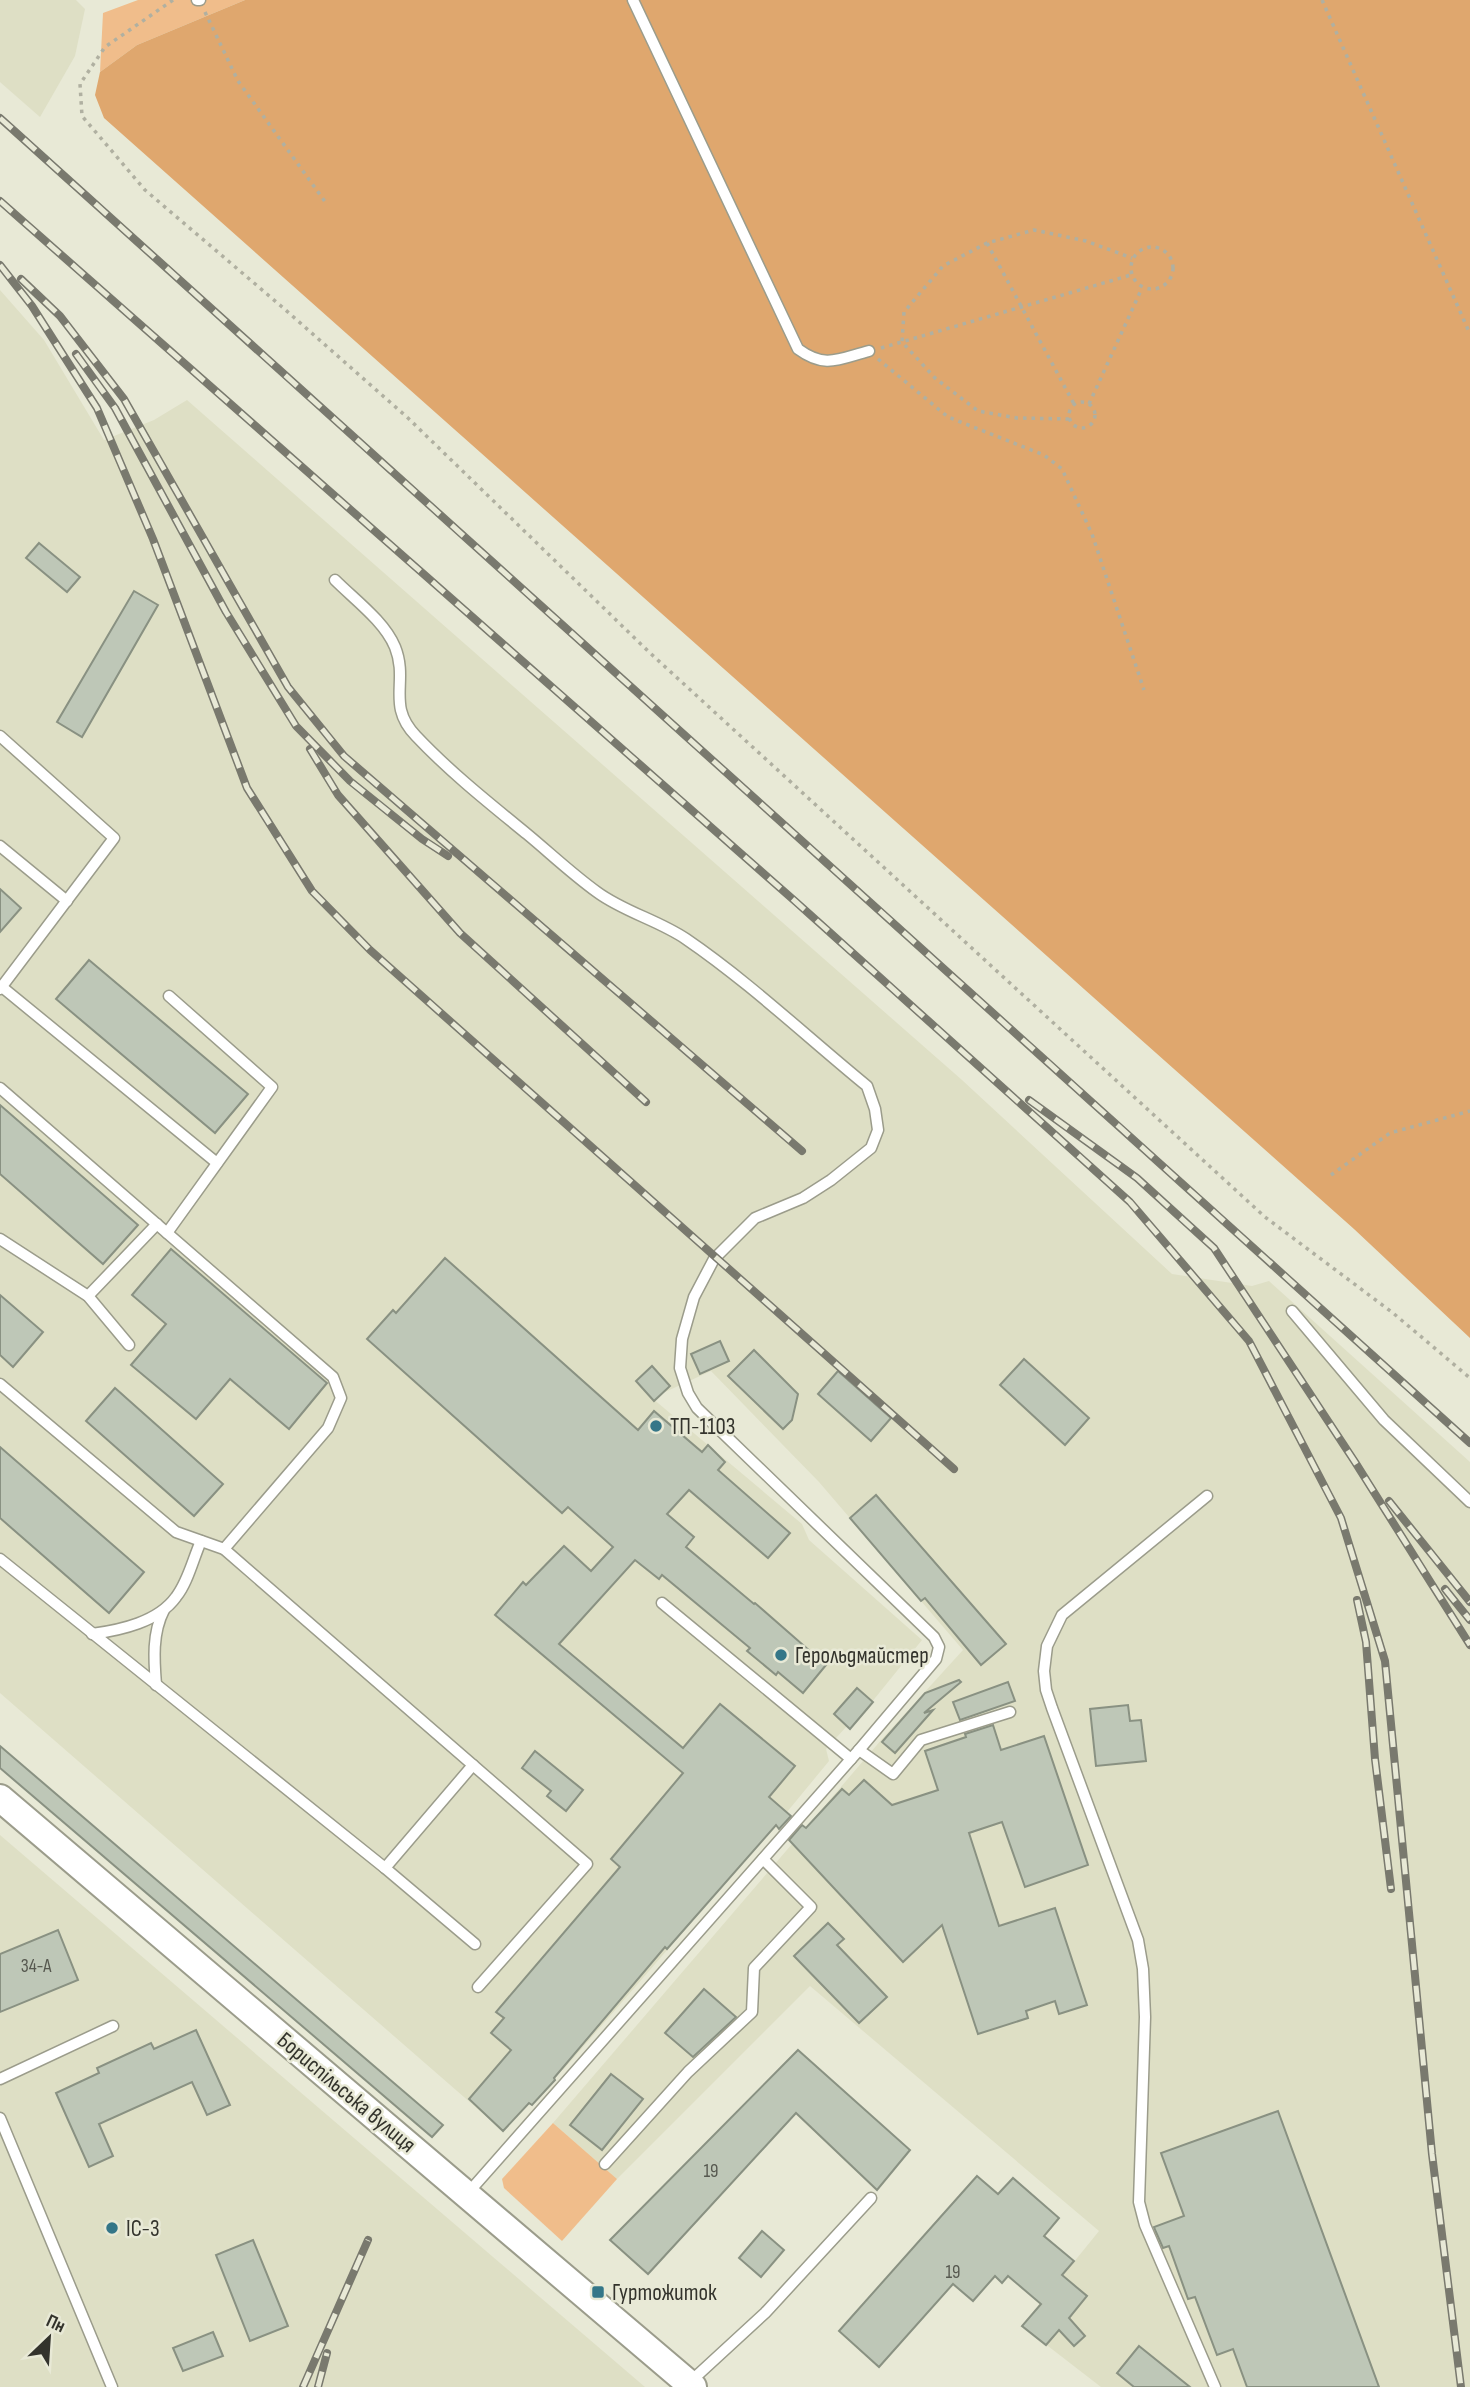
<svg xmlns="http://www.w3.org/2000/svg" width="1470" height="2387" font-family="'Sofia Sans Condensed',sans-serif">
	<style>
		.built { fill: #dedfc5; fill-rule: evenodd }
		.green { fill: #f0bd8b }
		.forest { fill: #dfa76e }
		.building { fill: #bec7b7; stroke: #899182; stroke-width: 2 }
		.lines { fill: none; stroke-linecap: round; stroke-linejoin: round }
		.service-casing { stroke: #9b9c8b; stroke-width: 13 }
		.secondary-casing { stroke: #9b9c8b; stroke-width: 30 }
		.path { stroke: #b0b0a1; stroke-width: 3.5; stroke-dasharray: 3.5 5; stroke-linecap: butt }
		.service { stroke: #fff; stroke-width: 10 }
		.secondary { stroke: #fff; stroke-width: 26 }
		.rail-casing { stroke: #79796e; stroke-width: 8 }
		.rail { stroke: #e8e9d6; stroke-width: 5; stroke-dasharray: 16; stroke-linecap: butt }
		.poi-dot { fill: #347688; stroke: #e8e9d6; stroke-width: 2.5 }
		.labels { text-anchor: middle; stroke-width: 5; stroke-linejoin: round; paint-order: stroke }
		.number-label { font-size: 19px; fill: #56584f }
		.poi-label { font-size: 23px; fill: #33332c; stroke: #e8e9d6; text-anchor: start }
		.street-label { font-size: 23px; fill: #33332c; stroke: #e8e9d6 }
	</style>
	<rect width="100%" height="100%" fill="#e8e9d6"/>
	<g class="built">
		<path d="M0 0H76L85 9 75 56 40 117 0 82Z"/>
		<path d="M0 290 44 340 104 440 154 420 187 400 962 1080 1172 1274 1252 1286 1269 1281 1470 1462V2387H1101L1022 2326 1099 2231 810 1986 617 2179 553 2123 882 1739 963 1650 819 1482 711 1371 652 1398 802 1524 809 1540 922 1640 850 1729 847 1726 826 1749 829 1761 787 1812 563 2070 525 2063 503 2131 0 1693ZM133 591 158 605 81 736 58 722Z"/>
		<path d="M0 1835 645 2387H0Z"/>
	</g>
	<g class="green">
		<path d="M138 0H245L137 45 100 72 103 13Z"/>
		<path d="M553 2123 617 2179 562 2241 504 2188 502 2179Z"/>
	</g>
	<path class="forest" d="M245 0H1470V1338L1354 1229 104 118 95 95 100 72 137 45Z"/>
	<g class="building">
		<path d="M39 543 80 577 67 592 26 558Z"/>
		<path d="M134 591 158 605 82 737 57 722Z"/>
		<path d="M0 889 21 908 0 932Z"/>
		<path d="M89 960 248 1094 215 1133 56 999Z"/>
		<path d="M0 1105 138 1225 103 1264 0 1174Z"/>
		<path d="M171 1249 327 1383 289 1429 230 1379 196 1419 131 1365 166 1324 132 1295Z"/>
		<path d="M445 1258 638 1430 654 1411 702 1452 708 1445 725 1462 718 1470 790 1533 768 1558 689 1490 667 1514 694 1537 686 1547 754 1604 755 1603 826 1665 803 1693 778 1672 776 1675 747 1651 750 1648 662 1575 659 1579 635 1560 559 1644 683 1748 720 1704 795 1766 769 1797 791 1816 779 1829 776 1825 667 1949 665 1947 554 2078 555 2080 532 2105 529 2103 503 2131 469 2099 511 2050 491 2033 504 2018 496 2012 620 1867 611 1859 683 1773 495 1615 523 1582 526 1585 564 1546 591 1571 613 1547 568 1507 562 1513 367 1339 393 1310 396 1313Z"/>
		<path d="M0 1295 43 1332 13 1367 0 1355Z"/>
		<path d="M720 1341 729 1361 700 1374 691 1354Z"/>
		<path d="M754 1350 798 1394 792 1420 783 1429 728 1376Z"/>
		<path d="M1024 1359 1089 1418 1065 1445 1000 1385Z"/>
		<path d="M652 1366 670 1386 654 1401 636 1381Z"/>
		<path d="M838 1371 891 1418 871 1441 818 1394Z"/>
		<path d="M115 1388 223 1484 194 1516 86 1421Z"/>
		<path d="M0 1447 144 1572 109 1613 0 1518Z"/>
		<path d="M876 1495 1006 1644 981 1665 925 1598 921 1601 850 1518Z"/>
		<path d="M959 1680 961 1682 924 1713 933 1710 895 1753 882 1742 925 1693Z"/>
		<path d="M1008 1682 1015 1701 960 1720 953 1702Z"/>
		<path d="M857 1688 873 1702 850 1729 834 1714Z"/>
		<path d="M1128 1705 1130 1721 1141 1720 1146 1761 1096 1766 1090 1709Z"/>
		<path d="M993 1725 1001 1750 1044 1736 1088 1865 1025 1887 1002 1822 969 1833 999 1926 1055 1908 1087 2005 1059 2014 1055 2001 1026 2011 1028 2018 978 2034 942 1925 903 1962 789 1840 802 1825 806 1828 842 1789 849 1795 864 1780 892 1805 938 1790 925 1751 966 1737 965 1734Z"/>
		<path d="M0 1746 443 2125 432 2137 0 1768Z"/>
		<path d="M535 1751 583 1790 566 1811 547 1796 551 1791 522 1768Z"/>
		<path d="M828 1923 844 1939 837 1945 887 1997 859 2023 794 1956Z"/>
		<path d="M58 1930 78 1980 0 2012V1954Z"/>
		<path d="M704 1989 736 2017 693 2057 665 2033Z"/>
		<path d="M196 2030 230 2105 207 2115 192 2082 99 2124 113 2156 89 2167 56 2093 99 2073 97 2068 151 2043 154 2049Z"/>
		<path d="M798 2050 910 2150 877 2190 796 2113 648 2274 610 2240Z"/>
		<path d="M611 2074 643 2099 602 2150 570 2125Z"/>
		<path d="M1278 2111 1379 2387H1247L1233 2349 1217 2355 1195 2297 1188 2299 1169 2246 1163 2248 1156 2232 1154 2227 1184 2216 1161 2153Z"/>
		<path d="M977 2176 998 2194 1013 2178 1059 2218 1044 2236 1074 2261 1062 2275 1087 2296 1069 2318 1085 2336 1074 2346 1059 2330 1046 2345 1022 2326 1041 2304 1008 2276 1002 2283 995 2276 973 2301 953 2284 879 2367 839 2331Z"/>
		<path d="M762 2231 784 2250 761 2277 739 2258Z"/>
		<path d="M253 2240 288 2326 250 2341 216 2255Z"/>
		<path d="M213 2332 223 2356 183 2371 173 2348Z"/>
		<path d="M1139 2346 1190 2387H1134L1117 2373Z"/>
	</g>
	<g class="lines">
		<g class="service-casing">
			<g id="service">
				<path d="M197 0H200"/>
				<path d="M633 0 798 349C825 369 839 359 869 351"/>
				<path d="M335 580C355 600 384 621 395 647 409 682 386 705 416 736 450 772 489 803 527 834 550 853 572 874 597 892 624 912 658 920 686 939 749 982 807 1037 867 1086L875 1109 878 1130 871 1148 831 1180 803 1198 755 1218 714 1259 694 1297 682 1339 680 1368 688 1393 697 1408 934 1637 939 1647 936 1659 859 1750 468 2193"/>
				<path d="M0 736 114 838 0 989"/>
				<path d="M0 846 67 901"/>
				<path d="M2 987 217 1163"/>
				<path d="M0 1088 333 1377 341 1398 328 1428 224 1549"/>
				<path d="M167 1233 272 1087 169 996"/>
				<path d="M0 1239 88 1296 129 1345"/>
				<path d="M88 1296 157 1224"/>
				<path d="M1292 1311 1384 1420 1470 1502"/>
				<path d="M0 1384 176 1532 224 1549 587 1864 478 1987"/>
				<path d="M1207 1496 1062 1615 1047 1646 1044 1671 1046 1690 1052 1708 1138 1940 1143 1969 1145 2017 1139 2202 1145 2225 1215 2387"/>
				<path d="M0 1559 385 1868 475 1944"/>
				<path d="M662 1603 851 1759"/>
				<path d="M92 1634C121 1630 158 1622 176 1597 188 1582 193 1559 201 1541"/>
				<path d="M156 1685C154 1660 152 1633 164 1610"/>
				<path d="M859 1750 893 1774 921 1740 1010 1712"/>
				<path d="M385 1868 473 1765"/>
				<path d="M0 2079 113 2026"/>
				<path d="M0 2118 112 2387"/>
				<path d="M605 2164 688 2072 752 2012 754 1968 811 1907 763 1859"/>
				<path d="M690 2382 765 2313 871 2198"/>
			</g>
		</g>
		<g class="secondary-casing">
			<path id="secondary" d="M0 1798 693 2387"/>
		</g>
		<g class="path">
			<path d="M173 0 105 47 80 84 82 116 145 190 281 306 408 418 649 652 1265 1217 1393 1313 1470 1378"/>
			<path d="M1322 0 1470 334"/>
			<path d="M205 12 238 81 326 203"/>
			<path d="M987 243 1074 404"/>
			<circle cx="1152" cy="268" r="21"/>
			<path d="M881 348 1131 275"/>
			<path d="M878 359 948 417 1044 455 1062 469 1092 534 1144 690"/>
			<circle cx="1082" cy="415" r="13"/>
			<path d="M1089 404 1142 288"/>
			<path d="M1069 419 1017 418 978 411 935 378 902 342 904 312 943 266 987 243 1034 230 1086 241 1132 258"/>
			<path d="M1331 1175 1390 1133 1470 1111"/>
		</g>
		<use href="#service" class="service"/>
		<use href="#secondary" class="secondary"/>
		<g class="rail-casing">
			<g id="rail">
				<path d="M0 118 1470 1443"/>
				<path d="M0 201 796 902 1130 1202 1249 1341 1341 1518 1385 1661 1432 2154 1461 2387"/>
				<path d="M0 265 32 306 97 408 153 539 247 788 312 891 370 950 954 1469"/>
				<path d="M21 279 60 316 124 399 288 687 344 756 802 1151"/>
				<path d="M76 354 115 408 226 612 296 726 350 781 422 839 448 856"/>
				<path d="M310 749 338 795 460 933 646 1102"/>
				<path d="M1029 1100 1137 1178 1214 1248 1355 1462 1470 1645"/>
				<path d="M1389 1501 1470 1602"/>
				<path d="M1445 1589 1470 1620"/>
				<path d="M1357 1600 1366 1642 1375 1759 1391 1889"/>
				<path d="M303 2387 368 2240"/>
				<path d="M318 2387 327 2353"/>
			</g>
		</g>
		<use href="#rail" class="rail"/>
	</g>
	<g class="poi-dot">
		<circle cx="656" cy="1426" r="7"/>
		<circle cx="781" cy="1655" r="7"/>
		<circle cx="112" cy="2228" r="7"/>
		<rect x="591" y="2285" width="14" height="14" rx="3.5"/>
	</g>
	<g class="labels">
		<g class="number-label">
			<text x="36" y="1972">34-А</text>
			<text x="711" y="2177">19</text>
			<text x="953" y="2278">19</text>
		</g>
		<g class="poi-label">
			<text x="670" y="1434">ТП-1103</text>
			<text x="795" y="1663">Герольдмайстер</text>
			<text x="126" y="2236">ІС-3</text>
			<text x="612" y="2300">Гуртожиток</text>
		</g>
		<g class="street-label">
			<text transform="translate(347 2092) rotate(40)" y="8">Бориспільська вулиця</text>
		</g>
	</g>
	<g transform="translate(49 2338) rotate(25)" stroke="#e8e9d6" stroke-width="5" paint-order="stroke">
	<path d="M0-5L12 26L0 18L-12 26Z" fill="#33332c"/>
	<text y="-10" font-size="19" font-weight="bold" text-anchor="middle" fill="#33332c">Пн</text>
	</g>
</svg>
